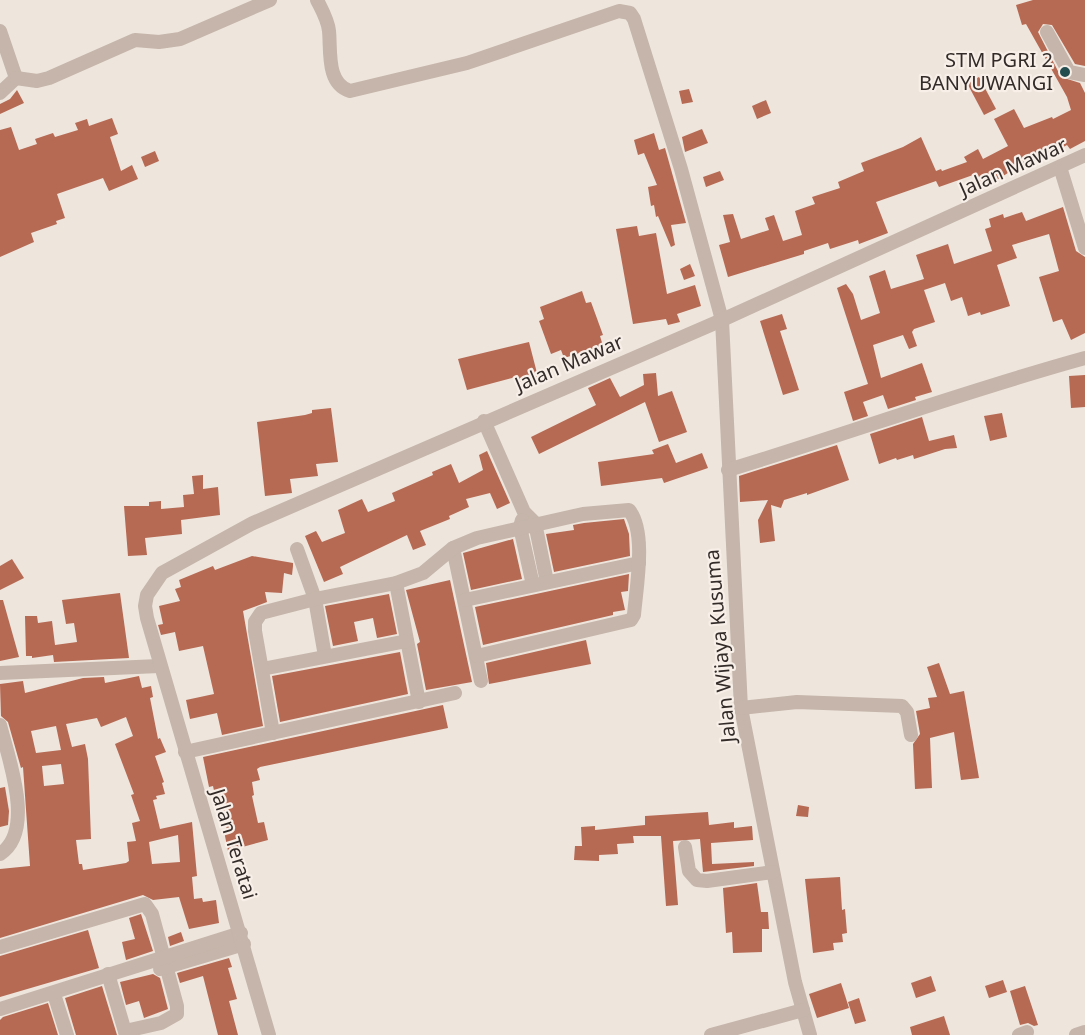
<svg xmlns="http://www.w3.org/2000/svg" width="1085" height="1035" font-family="'Noto Sans',sans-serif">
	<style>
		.building { fill: #b66953; fill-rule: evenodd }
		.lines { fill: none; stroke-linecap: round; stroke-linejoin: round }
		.minor { stroke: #c5b5aa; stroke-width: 14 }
		.poi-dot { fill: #234d4f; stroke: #f7efe8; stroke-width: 2 }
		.labels { text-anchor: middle; stroke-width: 4.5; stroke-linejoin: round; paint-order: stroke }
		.poi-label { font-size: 20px; fill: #332b28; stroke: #f7efe8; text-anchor: end }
		.street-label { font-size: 20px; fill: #332b28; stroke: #f7efe8 }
	</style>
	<rect width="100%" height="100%" fill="#eee5dc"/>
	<g class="building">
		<path d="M1033 0H1085V66L1075 64 1052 25 1043 24 1038 32 1061 77 1080 83 1085 93V141L1070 149 1067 145 1037 162 1036 160 1011 171 981 190 973 175 939 187 936 181 876 202 888 233 859 244 858 240 830 249 828 243 804 251V254L728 277 719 245 730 242 723 215 733 214 741 239 769 230 765 218 774 215 783 241 802 235 795 211 815 204 812 197 840 188 838 182 864 171 861 163 903 147 921 137 936 171 941 169 942 171 967 162 964 157 978 149 983 159 1008 146 994 119 1014 109 1024 128 1052 117 1053 119 1071 110 1067 97 1026 24 1022 25 1016 5Z"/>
		<path d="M979 77 996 109 984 115 967 83Z"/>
		<path d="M689 89 693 102 682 104 679 91Z"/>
		<path d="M17 90 24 103 0 114V104L10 99Z"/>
		<path d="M766 100 771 113 757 119 752 106Z"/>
		<path d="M112 118 118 134 110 137 121 171 132 165 138 179 109 191 103 178 57 194 65 218 56 221 57 224 31 233 34 242 0 257V130L11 127 19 150 37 144 35 139 53 133 55 137 78 130 75 123 87 119 89 126Z"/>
		<path d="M702 129 708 143 685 152 682 137Z"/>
		<path d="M654 133 659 150 665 148 686 223 671 225 675 245 671 247 658 216 656 217 654 205 651 206 648 187 657 185 644 153 638 155 634 140Z"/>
		<path d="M155 151 159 161 145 167 141 157Z"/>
		<path d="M720 171 724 180 706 187 703 177Z"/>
		<path d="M1063 207 1076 251 1085 257V333L1071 340 1062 319 1053 322 1039 277 1059 271 1049 234 1012 245 1017 258 997 265 1010 306 981 315 980 312 968 316 962 297 951 301 945 283 924 290 935 322 914 329 912 332 917 346 909 349 903 335 873 345 881 378 922 363 932 392 915 397 916 400 888 409 883 395 863 402 868 416 853 421 844 392 868 384 837 288 846 284 853 294 861 320 880 313 869 276 885 270 891 289 924 279 916 255 948 244 954 264 992 251 985 229 991 227 989 219 1003 214 1004 218 1022 212 1026 221Z"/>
		<path d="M637 226 639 236 656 233 667 294 695 285 701 306 677 314 680 322 668 325 666 319 633 324 616 229Z"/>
		<path d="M690 264 695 276 684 280 680 269Z"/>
		<path d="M582 291 586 303 591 302 603 335 600 336 603 346 564 358 561 350 551 354 539 321 544 319 540 307Z"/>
		<path d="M782 314 787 329 780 331 799 390 783 395 760 321Z"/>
		<path d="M529 342 538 377 518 383 516 377 467 390 458 359Z"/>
		<path d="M656 373 658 396 672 391 687 432 659 442 645 402 539 454 531 437 596 405 588 388 610 378 620 397 644 385 643 374Z"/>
		<path d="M1085 375V407L1071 408 1069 376Z"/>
		<path d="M331 408 338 462 316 464 318 476 290 479 292 493 265 496 257 422 305 415 312 413V410Z"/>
		<path d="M1002 413 1007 437 990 441 984 416Z"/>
		<path d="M922 417 929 441 954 435 957 448 945 449 914 459 913 455 897 460 896 458 879 464 870 434Z"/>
		<path d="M668 444 676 463 702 453 708 468 664 483 662 478 601 486 598 462 654 454 652 450Z"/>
		<path d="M837 445 849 480 807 495V493L784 500 781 508 771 505 775 541 760 543 758 520 768 500 740 502 739 476Z"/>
		<path d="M487 451 510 503 497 509 490 493 466 499 469 507 449 516 450 519 420 531 426 545 413 550 407 535 340 567 343 574 324 582 305 536 316 531 322 542 345 533 338 510 362 499 368 512 395 501 392 493 433 475 432 472 451 464 459 483 483 470 479 455Z"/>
		<path d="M203 475V489L218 487 220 515 181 520 182 534 145 538 147 555 128 556 124 506H149V502L161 501V509L184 507 183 495 194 494 192 476Z"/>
		<path d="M624 519 629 534 630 556 554 572 546 534 574 530 573 525 584 523Z"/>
		<path d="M513 539 522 579 471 590 463 553Z"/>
		<path d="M252 556 293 563V566L292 575 284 573 282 593 265 592 267 602 243 611 263 726 222 735 217 713 190 719 186 700 214 694 203 646 179 651 175 632 161 635 158 625 163 624 159 606 180 601 175 589 181 587 179 580 213 566 215 570Z"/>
		<path d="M12 559 24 578 0 590V566Z"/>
		<path d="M629 574 628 591 621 592 625 610 613 612V615L483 645 475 607Z"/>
		<path d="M450 580 472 682 426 690 417 644 420 642 406 590Z"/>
		<path d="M120 593 129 658 54 662 53 655 32 658V656H26L25 616H37L38 623 52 621 55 645 77 642 74 623 66 624 62 600Z"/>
		<path d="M389 594 397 634 377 638 373 618 354 622 358 641 333 646 325 606Z"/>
		<path d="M0 600H3L19 657 0 661Z"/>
		<path d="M586 640 591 664 489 684 486 663Z"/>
		<path d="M400 652 408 694 280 722 272 676Z"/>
		<path d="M939 663 950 694 964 691 979 778 961 780 954 732 930 738 932 788 915 789 913 744 920 734 916 711 930 708 928 698 937 697 927 667Z"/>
		<path d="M139 676 142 688 151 686 153 697 150 698 158 739 160 738 166 752 155 756 164 782 162 783 165 794 156 796 157 799 153 800 160 829 192 822 197 876 192 877 194 899 202 898 203 902 216 900 219 923 189 929 179 897 153 900 143 895 0 938V869L30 866 23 767 21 768 8 722 1 716 0 684 23 681 25 693 83 678 104 677 105 683ZM126 717 133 736 115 744 134 794 131 795 140 821 132 823 136 841 127 842 129 861 126 863 83 870 82 864H79L76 840 91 839 88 759 85 744 72 747 66 724 97 718 101 727ZM56 726 61 750 36 753 31 731ZM61 764 64 784 44 786 42 766ZM178 835 180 862 152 864 149 842Z"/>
		<path d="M443 705 448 728 260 767 257 769 260 780 252 782 254 795 252 796 258 823 264 822 268 840 228 851 224 831 227 830 221 803 217 804 213 786 209 787 203 757Z"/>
		<path d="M5 787 9 811 8 825 0 827V788Z"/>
		<path d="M798 805 809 807 808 817 796 816Z"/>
		<path d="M708 812 709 825 734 822V828L752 826 753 840 711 843 712 864 754 862V866L703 872 700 839 673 841 678 905 666 906 661 836H633L634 843 617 844 618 854 599 855V861L574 860 575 846H582L581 827 595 826V830L645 825V816Z"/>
		<path d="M840 877 842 910 845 909 847 933 842 934 843 942 833 943 834 950 813 953 805 879Z"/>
		<path d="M757 883 761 912H768L769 929H762V952L733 953 732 932 726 933 723 888Z"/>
		<path d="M141 914 153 951 126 960 122 942 135 939 129 918Z"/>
		<path d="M88 930 99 968 0 997V956Z"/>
		<path d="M181 932 184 941 170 946 168 937Z"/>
		<path d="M229 958 232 967 228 968 237 999 229 1001 238 1035H218L203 976 180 983 177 973Z"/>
		<path d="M153 974 160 978 168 1009 144 1018 139 1001 126 1005 120 982Z"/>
		<path d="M931 976 936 991 916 998 911 983Z"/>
		<path d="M1003 980 1007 992 989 998 985 986Z"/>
		<path d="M841 983 849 1008 817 1018 809 994Z"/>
		<path d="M102 986 117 1035H76L65 998Z"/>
		<path d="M1025 986 1038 1025 1034 1026 1028 1023 1020 1025 1010 991Z"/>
		<path d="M859 998 866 1021 855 1024 848 1002Z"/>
		<path d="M48 1003 58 1035H0V1020L3 1017Z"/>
		<path d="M944 1016 950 1035H912L910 1027Z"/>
	</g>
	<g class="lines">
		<g class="minor">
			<path d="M317 0C322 10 328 20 329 31 331 50 326 84 350 91L467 63 619 11 630 13 634 19 681 169 722 320 741 708 795 982 810 1035"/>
			<path d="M0 31 16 78 0 93"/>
			<path d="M1047 32 1069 72 1085 75"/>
			<path d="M16 78 37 81 49 78 135 40 159 42 180 39 270 0"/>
			<path d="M1060 167 1085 248"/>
			<path d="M484 421 524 512 535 523 547 582"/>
			<path d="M728 470C847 434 965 391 1085 358"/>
			<path d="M522 520 520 527 533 585"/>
			<path d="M453 548 481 681"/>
			<path d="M297 549 315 599 325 656"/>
			<path d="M396 583 419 702"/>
			<path d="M465 600 639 563"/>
			<path d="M262 669 407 641"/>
			<path d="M0 673 159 666"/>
			<path d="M741 708 797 702 902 706 907 712 911 735"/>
			<path d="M0 725C8 757 36 831 0 854"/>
			<path d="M273 733 255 631V622L261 613 315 599 396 583 423 573 453 548 477 538 583 514 629 510C647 532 636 589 634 615L631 620 477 656"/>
			<path d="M185 752 455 693"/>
			<path d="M685 847 689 871 697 880 707 881 773 872"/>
			<path d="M0 947 145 904 152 914 177 1006V1014L161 1023 125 1031"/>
			<path d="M160 969 244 944"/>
			<path d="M108 974 126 1035"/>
			<path d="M54 994 67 1035"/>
			<path d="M0 1009 241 933"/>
			<path d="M269 1035 147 618 145 606 147 595 162 573 253 523 722 320 1085 155"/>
			<path d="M711 1035 803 1010"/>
			<path d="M1019 1035 1027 1032"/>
			<path d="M1076 1035 1085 1032"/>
		</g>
	</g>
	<circle class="poi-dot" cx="1065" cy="72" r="6"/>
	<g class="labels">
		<g class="poi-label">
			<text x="1053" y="67">STM PGRI 2<tspan x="1053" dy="23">BANYUWANGI</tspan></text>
		</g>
		<g class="street-label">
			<text transform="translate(1013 167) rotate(-24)" y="7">Jalan Mawar</text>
			<text transform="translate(569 363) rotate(-23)" y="7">Jalan Mawar</text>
			<text transform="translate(720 646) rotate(-95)" y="7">Jalan Wijaya Kusuma</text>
			<text transform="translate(234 844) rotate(73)" y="7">Jalan Teratai</text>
		</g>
	</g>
</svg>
